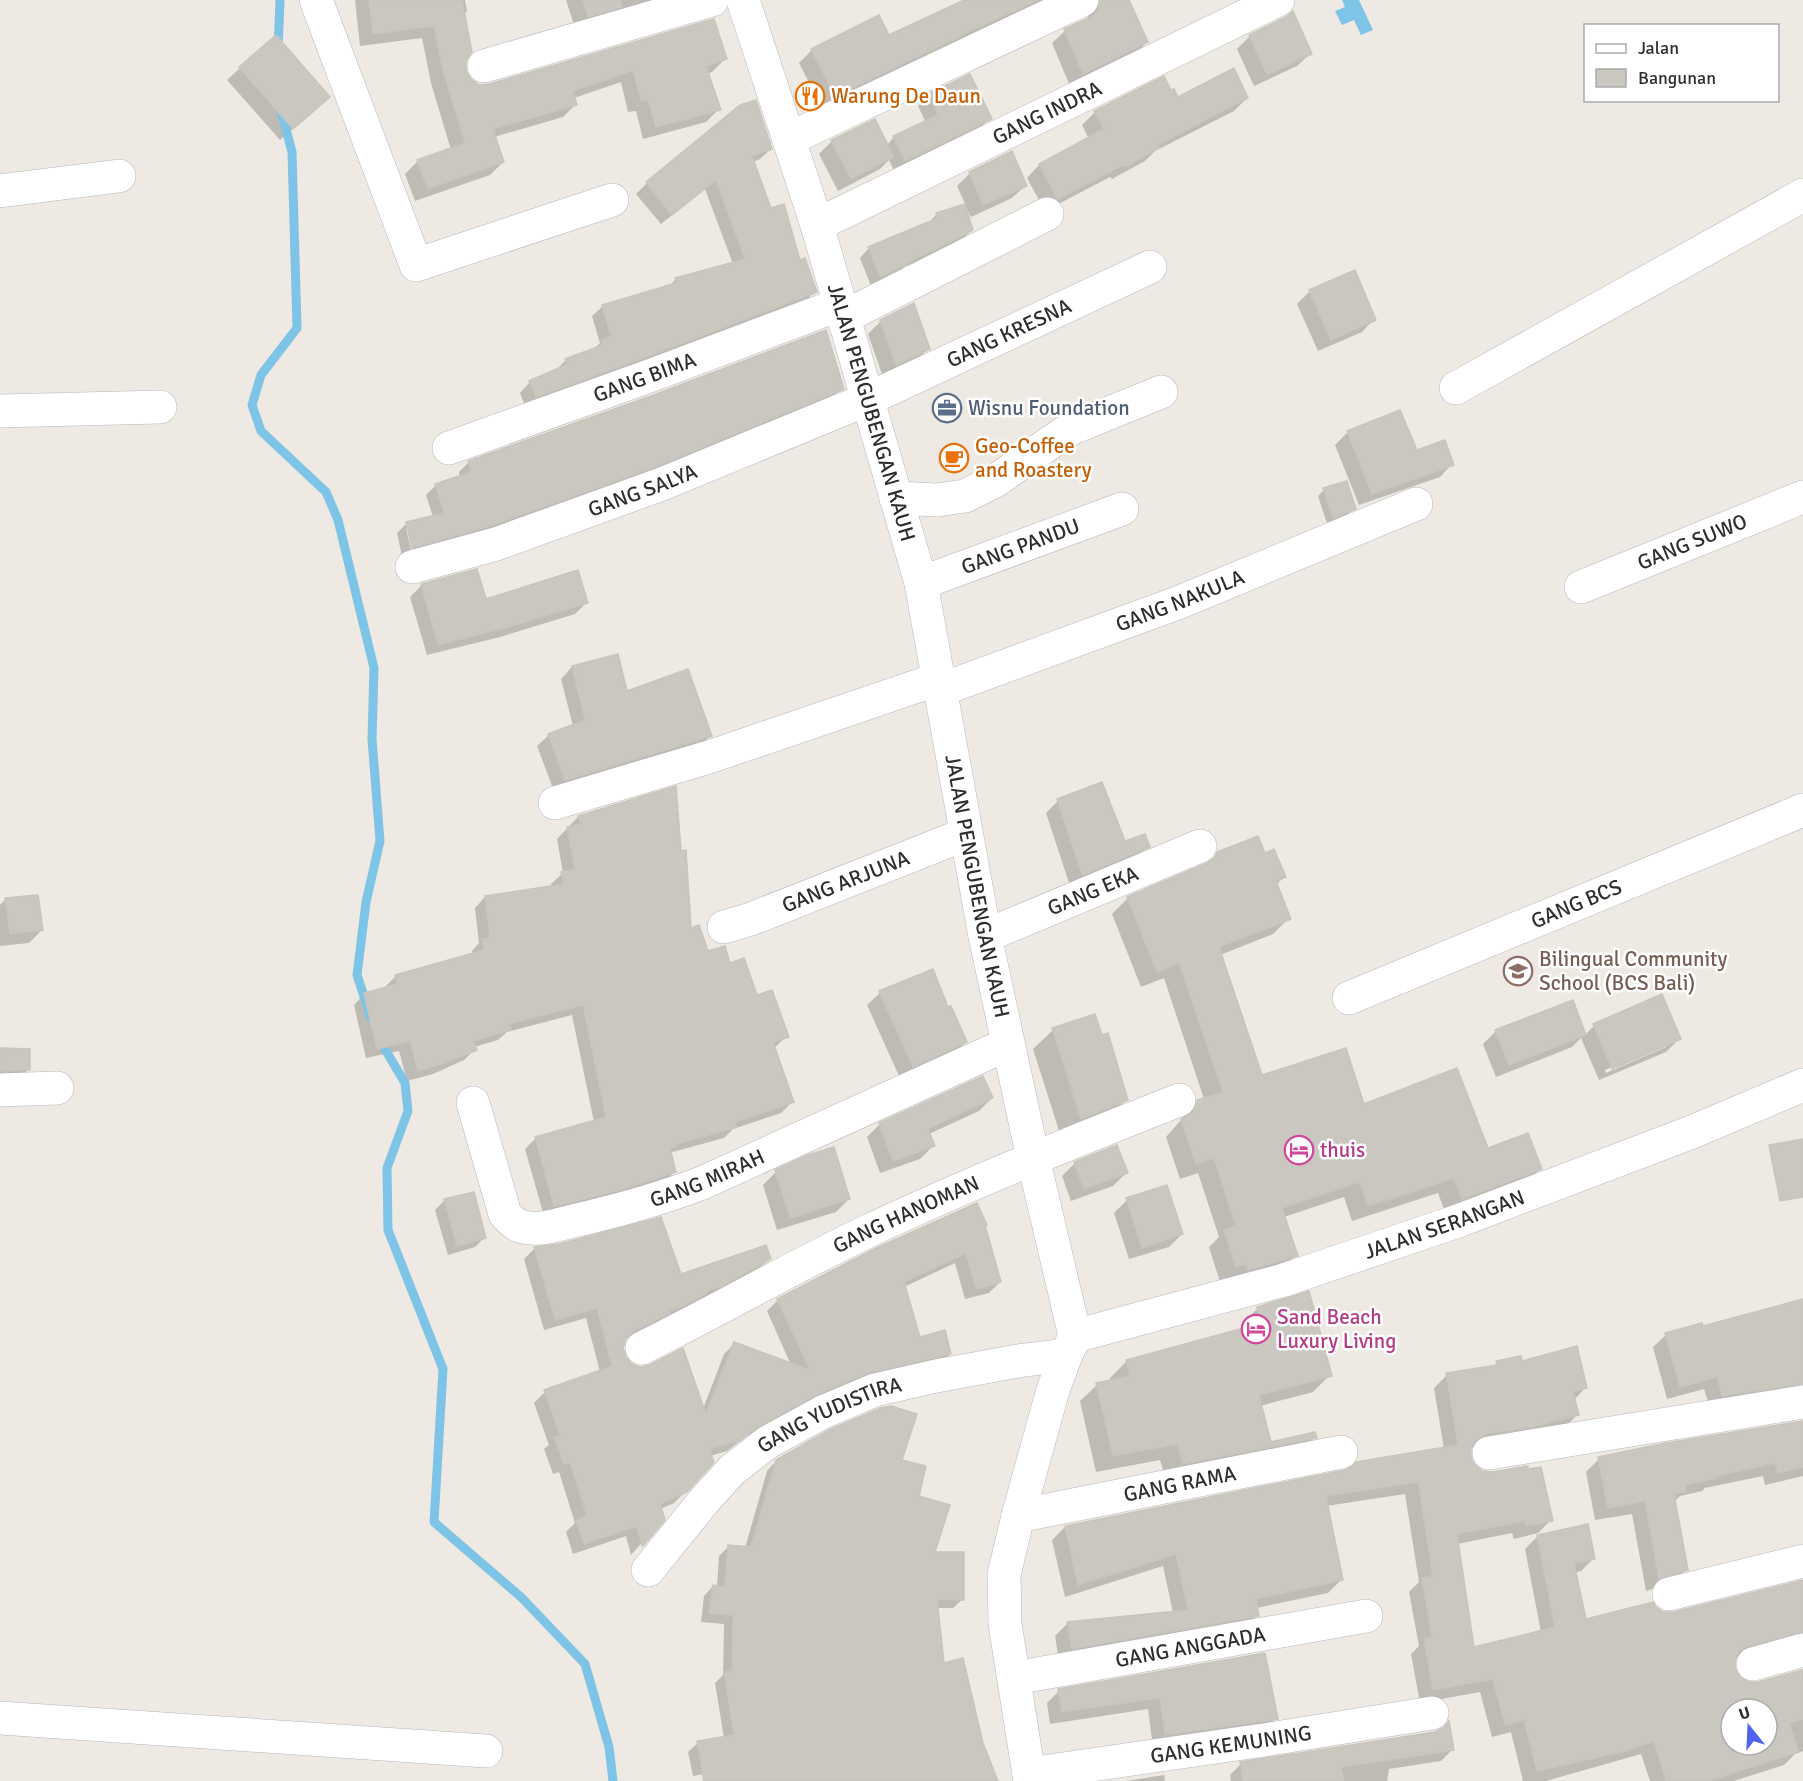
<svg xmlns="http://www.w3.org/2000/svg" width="1803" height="1781" font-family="Signika,sans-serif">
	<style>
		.water { fill: #7ec4e6 }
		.shadow { fill: #0003; fill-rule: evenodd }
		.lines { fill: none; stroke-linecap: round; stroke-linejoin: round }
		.stream { stroke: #7ec4e6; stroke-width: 9 }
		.building { fill: #cac7c0; stroke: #c9c5bb; stroke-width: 1.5; fill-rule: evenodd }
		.minor-casing { stroke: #b5b7c0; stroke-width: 34 }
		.minor { stroke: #fff; stroke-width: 33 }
		.labels { text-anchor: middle; stroke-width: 5; stroke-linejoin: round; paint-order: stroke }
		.food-label { font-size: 21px; fill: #c56008; stroke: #fff; text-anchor: start }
		.street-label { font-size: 21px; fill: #2e2e2e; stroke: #fff }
		.service-label { font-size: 21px; fill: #4e5e75; stroke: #fff; text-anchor: start }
		.education-label { font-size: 21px; fill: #785e54; stroke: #fff; text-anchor: start }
		.hotel-label { font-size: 21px; fill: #b23c85; stroke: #fff; text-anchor: start }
	</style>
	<rect width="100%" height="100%" fill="#eee9e2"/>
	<path class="water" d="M1342 0H1359L1373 30 1361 35 1354 20 1342 25 1335 11 1345 7Z"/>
	<g class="shadow">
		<path d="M355 0H465L467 11 463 15 464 71 469 80 478 87 725 59 712 72 707 74 719 109 706 122 643 139 636 111 628 112 621 82 574 98 576 104 563 117 494 137 503 162 490 175 415 201 405 174 418 161 451 150 431 83 422 38 360 46Z"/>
		<path d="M566 0H672L575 28Z"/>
		<path d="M964 0H1050L822 108 799 63 812 50 888 37 955 6Z"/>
		<path d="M1082 0H1127L1147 42 1134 55 1070 86 1052 43 1065 31 1087 20 1088 16 1087 6Z"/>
		<path d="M1250 36 1310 54 1297 66 1254 86 1237 49Z"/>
		<path d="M240 68 316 109 280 140 227 80Z"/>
		<path d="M1170 92 1177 99 1247 98 1234 111 1155 151 1145 161 1112 179 1110 177 1045 211 1027 178 1039 165 1089 139 1082 125 1095 112Z"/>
		<path d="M929 95 990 118 979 129 894 171 889 160 880 169 838 191 819 154 832 141 887 145 894 137 926 123 918 106Z"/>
		<path d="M741 107 771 149 760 159 753 162 770 209 815 291 805 302 525 406 520 393 530 382 556 370 566 360 593 350 600 343 592 316 603 306 667 288 676 279 733 264 705 189 661 224 636 194 647 183Z"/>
		<path d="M970 173 1025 186 1012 198 971 217 967 210H965L971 230 962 240 915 264 905 266 901 270 871 286 860 258 869 248 927 224 937 214 966 206 957 186Z"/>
		<path d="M1310 291 1374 319 1362 332 1318 351 1297 304Z"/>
		<path d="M881 321 928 349 915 362 883 377 868 334Z"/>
		<path d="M842 387 832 397 644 476 479 535 414 553 409 528H406L412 554 402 556 397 533 407 523 433 517 426 495 436 485 460 477 459 472 468 463 651 397Z"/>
		<path d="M1348 432 1416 452 1452 464 1440 477 1359 505 1335 445Z"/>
		<path d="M1324 490 1354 508 1348 514 1327 523 1318 496Z"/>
		<path d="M422 585 485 600 586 603 575 614 500 637 427 655 410 597Z"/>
		<path d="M617 656 626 693 710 736 699 747 554 791 537 746 549 735 573 726 561 679 572 667Z"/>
		<path d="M1058 801 1125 843 1148 846 1136 858 1070 886 1046 813Z"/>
		<path d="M578 817 680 852 689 930 707 953 729 965 787 1036 774 1048 792 1102 781 1113 733 1129 724 1138 669 1153 674 1172 664 1183 544 1216 525 1149 536 1138 594 1122 572 1015 507 1032 498 1040 474 1047 475 1049 464 1060 433 1074 407 1081 399 1051 366 1058 354 1005 364 994 385 988V987L396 976 473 955 472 951 479 943 475 908 485 897 552 888 551 884 563 873 557 839Z"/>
		<path d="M1218 853 1264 855 1284 877 1276 885 1289 918 1273 934 1220 955 1262 1077 1363 1106 1540 1169 1524 1185 1446 1214 1438 1193 1352 1221 1344 1197 1284 1217 1296 1255 1280 1271 1220 1282 1209 1247 1219 1237 1198 1173 1180 1179 1166 1137 1198 1101 1204 1099 1164 978 1141 987 1112 914 1128 898 1206 866Z"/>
		<path d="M5 900 42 930 29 943 0 946V905Z"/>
		<path d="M880 993 948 1009 966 1042 953 1054 900 1078 867 1005Z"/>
		<path d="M1594 1026 1679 1039 1666 1052 1599 1080 1581 1038 1572 1047 1496 1077 1483 1044 1496 1031 1585 1035ZM1666 1044V1047L1606 1073 1605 1070Z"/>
		<path d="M1053 1030 1101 1037 1126 1100 1106 1119 1061 1137 1033 1049Z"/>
		<path d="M0 1050 28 1070 15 1082 0 1083Z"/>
		<path d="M992 1098 979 1111 929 1134 933 1146 920 1159 880 1173 867 1137 880 1124Z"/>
		<path d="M1075 1163 1126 1173 1113 1186 1071 1201 1062 1176Z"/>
		<path d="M776 1172 849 1199 836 1212 777 1230 763 1185Z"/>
		<path d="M445 1200 484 1238 475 1247 448 1255 435 1210Z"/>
		<path d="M1127 1200 1182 1234 1169 1247 1129 1259 1114 1213Z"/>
		<path d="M984 1226 1000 1282 989 1293 965 1299 955 1263 904 1287 919 1339 950 1354 939 1365 801 1406 746 1436 727 1451 710 1456 686 1491 674 1503 660 1509 663 1519 631 1555 626 1536 573 1554 566 1532 575 1523 559 1472 553 1474 544 1449 549 1445 534 1403 545 1392 600 1372 586 1318 544 1330 524 1259 535 1248 680 1276 769 1259 758 1270 709 1296 699 1300 695 1304 668 1318 662 1319 657 1324 624 1340 622 1347 624 1358 631 1365 703 1409 724 1354 735 1343 791 1365 767 1311 778 1300Z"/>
		<path d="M1803 1305V1363L1799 1383 1786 1396 1710 1408 1704 1389 1667 1399 1653 1347 1666 1335Z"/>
		<path d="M1258 1308 1330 1375 1313 1392 1260 1406 1269 1444 1315 1437 1298 1454 1166 1480 1160 1460 1096 1472 1080 1401 1097 1385 1111 1382 1110 1378 1127 1361 1242 1330 1241 1325Z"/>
		<path d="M1497 1363H1521L1586 1387 1574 1400 1577 1415 1564 1428 1517 1440 1470 1448 1469 1457 1473 1465 1551 1520 1538 1533 1514 1539 1512 1533 1457 1544 1473 1648 1541 1632 1525 1549 1538 1536 1594 1558 1581 1571 1575 1573 1584 1621 1663 1613 1674 1614 1803 1582V1650L1784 1644 1734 1659 1733 1669 1739 1679 1749 1684H1758L1803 1671V1751L1795 1754 1784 1765 1734 1781H1650L1641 1754 1546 1781H1523L1511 1732 1492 1737 1480 1692 1420 1703 1411 1654 1419 1646 1409 1592 1419 1582 1405 1494 1326 1506 1341 1580 1328 1593 1256 1608 1257 1615 1244 1629 1059 1661 1055 1636 1068 1623 1173 1613 1163 1566 1065 1597 1052 1540 1065 1527 1345 1472 1444 1449 1434 1388 1447 1375 1493 1367ZM1731 1709H1767V1745H1731Z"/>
		<path d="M1803 1422V1476L1765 1485 1763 1476 1705 1488 1702 1491 1680 1496 1674 1502 1686 1569 1673 1583 1646 1591 1632 1514 1595 1520 1586 1472 1599 1459Z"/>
		<path d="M776 1461 900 1462 917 1497 933 1554 963 1599 953 1608H936L943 1665 982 1744 996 1781H704V1774L693 1776 688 1752 698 1743 724 1738 715 1683 723 1675 724 1624 701 1622 704 1596 713 1586 717 1587 719 1556 728 1547 745 1548 767 1471Z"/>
		<path d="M1264 1655 1276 1718 1264 1731 1153 1747 1148 1709 1050 1724 1047 1703 1059 1691Z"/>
		<path d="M1452 1750 1441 1761 1389 1769 1387 1781H1231L1230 1775 1241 1764Z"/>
		<path d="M1164 1775 1165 1781H1126Z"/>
	</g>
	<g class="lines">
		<g class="stream">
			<path d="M278 49 280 0"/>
			<path d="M280 107 292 152 297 328 261 375 252 405 261 431 326 492 338 520 374 668 372 739 380 841 366 902 357 975 371 1018"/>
			<path d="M379 1039 405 1083 408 1111 387 1168 388 1230 443 1369 434 1522 522 1598 585 1664 609 1747 613 1781"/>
		</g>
	</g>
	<g class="building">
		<path d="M369 0H462L472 52 466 61V71L471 79 479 85 489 84 714 19 727 59 706 66 721 110 656 127 648 99 641 101 633 70 573 91 577 105 493 129 504 162 428 189 417 160 465 143 443 70 434 26 373 34Z"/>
		<path d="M583 0H620L622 7 588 17Z"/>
		<path d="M964 0H1038L961 35V36L835 96 811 49 879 15 889 35Z"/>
		<path d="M1100 0H1129L1148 42 1083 74 1064 29 1091 17 1098 10Z"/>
		<path d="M1293 11 1312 54 1267 75 1249 35 1286 17Z"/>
		<path d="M276 35 330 97 293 129 239 67Z"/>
		<path d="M1234 68 1248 98 1157 145 1159 148 1125 167 1123 165 1058 199 1057 198 1039 164 1104 129 1094 111 1164 76 1171 90 1174 89 1178 97Z"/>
		<path d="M970 74 992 119 905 161 893 136 938 115 928 94Z"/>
		<path d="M756 100 772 149 752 156 771 208 784 204 800 260 805 258 817 292 638 360 536 397 529 381 568 364 565 359 603 345 601 340 611 336 602 305 676 283 675 278 745 259 716 180 672 215 646 182 740 105Z"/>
		<path d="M875 119 894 157 851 179 831 140Z"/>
		<path d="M1012 151 1027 186 983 205 969 172Z"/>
		<path d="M965 204 973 230 926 254 912 259 913 261 880 277 868 247 938 218 936 213Z"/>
		<path d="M1355 270 1376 320 1331 340 1309 290Z"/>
		<path d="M914 303 930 349 896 365 880 320Z"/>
		<path d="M826 330 844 389 655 467 490 526 412 548 406 522 444 513 435 484 471 472 468 461 651 396Z"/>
		<path d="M1400 410 1417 450 1445 440 1454 465 1372 494 1347 431Z"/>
		<path d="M1347 481 1356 509 1333 518 1323 488Z"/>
		<path d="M477 569 486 599 578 570 588 603 512 626 438 645 421 584Z"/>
		<path d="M618 654 627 691 688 669 712 736 565 780 548 734 585 720 572 666Z"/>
		<path d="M1102 782 1125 841 1145 834 1150 847 1082 875 1057 799Z"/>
		<path d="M676 786 681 851 686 850 691 928 699 925 708 951 725 946 730 963 744 958 757 995 772 990 789 1037 773 1042 794 1102 735 1122 737 1127 674 1145 675 1147 670 1148 676 1172 617 1191 554 1206 535 1137 606 1117 583 1005 509 1024 511 1030 473 1041 477 1050 445 1063 418 1071 410 1041 377 1049 364 993 397 984 395 975 484 950 482 939 490 937 485 896 564 884 561 872 575 869 567 827 581 824 578 816Z"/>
		<path d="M1258 836 1265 853 1274 849 1286 877 1276 881 1291 919 1219 947 1262 1075 1346 1048 1364 1104 1457 1068 1488 1148 1528 1133 1542 1169 1462 1199 1454 1178 1368 1206 1360 1182 1282 1208 1298 1256 1248 1270 1246 1264 1236 1267 1224 1230 1236 1226 1214 1158 1196 1164 1181 1119 1193 1112 1197 1100 1223 1092 1179 963 1157 972 1127 897 1207 863 1215 858 1217 852Z"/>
		<path d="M38 895 43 930 10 934 5 898Z"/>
		<path d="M933 969 948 1007 951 1006 967 1042 913 1067 879 991Z"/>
		<path d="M1662 994 1681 1039 1612 1069 1593 1024Z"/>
		<path d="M1573 1000 1586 1035 1509 1065 1495 1030Z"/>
		<path d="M1095 1014 1102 1035 1108 1033 1128 1100 1081 1119 1052 1028Z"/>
		<path d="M0 1048 30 1049V1070L0 1071Z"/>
		<path d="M983 1076 993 1098 928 1129 935 1146 893 1161 879 1123Z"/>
		<path d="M1803 1139V1197L1780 1201 1769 1145Z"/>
		<path d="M1117 1145 1128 1173 1084 1189 1074 1162Z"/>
		<path d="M834 1147 850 1199 790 1218 775 1170 808 1155Z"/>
		<path d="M1167 1185 1183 1234 1142 1248 1126 1198Z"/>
		<path d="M474 1192 486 1238 457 1246 444 1199Z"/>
		<path d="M977 1203 987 1225H985L1001 1282 976 1289 966 1253 904 1282 920 1337 945 1330 951 1354 868 1373 814 1396 759 1426 739 1441 709 1449 714 1462 687 1492 660 1504 665 1520 644 1545 642 1546 637 1526 584 1544 576 1520 587 1516 570 1462 564 1464 554 1437 560 1435 544 1390 612 1366 597 1308 555 1320 534 1247 559 1244 661 1217 681 1274 766 1245 771 1259 722 1286 707 1291 708 1293 681 1307 669 1310 670 1313 634 1331 626 1338 623 1348 626 1357 632 1364 640 1367 650 1365 683 1348 706 1414 734 1342 810 1370 777 1299 872 1250Z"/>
		<path d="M1309 1291 1332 1376 1259 1395 1271 1442 1315 1432 1317 1438 1183 1464 1177 1444 1113 1456 1096 1383 1130 1376 1126 1360 1251 1326 1250 1322 1260 1320 1257 1307Z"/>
		<path d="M1803 1299V1384L1722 1396 1717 1377 1680 1387 1665 1333 1702 1323 1703 1326Z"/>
		<path d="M1577 1346 1587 1388 1573 1392 1579 1415 1532 1427 1486 1434 1477 1439 1471 1447V1457L1474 1464 1483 1471 1492 1472 1528 1466V1469L1541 1467 1553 1521 1526 1526 1525 1521 1457 1534 1474 1647 1555 1627 1537 1535 1588 1524 1595 1559 1574 1563 1586 1619 1653 1602 1656 1607 1663 1612H1673L1803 1580V1632L1748 1646 1739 1651 1735 1660V1668L1740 1677 1749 1682H1758L1802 1670 1803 1719 1789 1723 1799 1752 1708 1781H1666L1654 1741 1626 1751 1537 1771 1524 1720 1505 1725 1493 1679 1433 1690 1424 1639 1432 1637 1422 1578 1433 1576 1418 1482 1326 1496 1343 1580 1256 1599 1259 1616 1072 1649 1067 1622 1188 1610 1176 1554 1078 1585 1065 1526 1345 1470 1353 1466 1356 1462 1458 1445 1446 1373 1497 1365 1496 1361 1521 1356 1522 1361ZM1731 1709H1767V1745H1731Z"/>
		<path d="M891 1406 917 1414 902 1460 926 1466 919 1496 950 1505 935 1552H964V1600L937 1599 944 1663 963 1658 983 1743 998 1781H704L697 1741 734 1735 724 1672 732 1671 733 1615 709 1613 713 1585 725 1587 728 1545 751 1547 776 1460 831 1429 881 1408Z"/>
		<path d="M1803 1421V1467L1778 1473 1775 1463 1716 1476 1717 1478 1685 1485 1686 1492 1674 1494 1688 1570 1659 1579 1645 1501 1608 1508 1598 1457 1666 1443Z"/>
		<path d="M1265 1653 1278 1719 1165 1735 1160 1698 1062 1712 1058 1689Z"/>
		<path d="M1449 1721 1454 1750 1341 1767 1344 1781H1243L1240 1762 1435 1732 1443 1728Z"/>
	</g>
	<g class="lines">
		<g class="minor-casing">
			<g id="minor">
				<path d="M316 0 416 265 612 200"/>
				<path id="s1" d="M743 0 817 225 921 583 985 936 1033 1158 1075 1336 1066 1355 1053 1390 1018 1516 1004 1575 1005 1624 1030 1781"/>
				<path d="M484 66 712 0"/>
				<path d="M789 139 1082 0"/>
				<path d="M0 191 119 176"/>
				<path id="s2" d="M817 225 1278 0"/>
				<path d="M844 317 1047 214"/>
				<path d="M1456 388 1803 195"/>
				<path d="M0 411 160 407"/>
				<path id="s3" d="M449 448 644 378 841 304"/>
				<path d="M896 498 937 500 965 496 995 481 1070 429 1161 392"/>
				<path id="s4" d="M412 567 496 544 662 484 868 399 1150 267"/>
				<path id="s5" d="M921 583 1122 509"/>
				<path id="s6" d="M1581 587 1803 497"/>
				<path id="s7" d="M940 690 1180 602 1416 504"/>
				<path d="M555 803 709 757 938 679"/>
				<path id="s8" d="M724 927 751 919 966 834"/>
				<path id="s9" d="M985 936 1200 846"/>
				<path id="s10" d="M1349 998 1803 810"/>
				<path d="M0 1090 57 1088"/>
				<path id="s11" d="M473 1103 505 1214C510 1220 515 1225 523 1227 539 1231 557 1225 573 1221 617 1211 660 1199 702 1183L1008 1044"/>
				<path id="s12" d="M1075 1336 1284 1280 1458 1221 1692 1132 1803 1085"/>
				<path id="s13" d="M642 1348C717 1311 789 1269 864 1233 967 1184 1073 1142 1179 1100"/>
				<path d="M1489 1453 1803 1402"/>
				<path id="s14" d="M1018 1516 1341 1452"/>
				<path id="s15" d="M648 1570 703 1502 732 1470 768 1442 823 1412 875 1390 936 1376 1018 1361 1066 1355"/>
				<path d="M1669 1594 1803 1561"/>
				<path d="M1753 1664 1803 1650"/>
				<path id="s16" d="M1015 1678 1366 1616"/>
				<path d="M0 1718 486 1751"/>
				<path id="s17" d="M1029 1774 1270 1739 1432 1713"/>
			</g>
		</g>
		<use href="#minor" class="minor"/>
	</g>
	<defs>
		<g id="restaurant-ring" transform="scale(1.5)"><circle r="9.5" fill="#fff" stroke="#e8710a" stroke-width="1.5"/><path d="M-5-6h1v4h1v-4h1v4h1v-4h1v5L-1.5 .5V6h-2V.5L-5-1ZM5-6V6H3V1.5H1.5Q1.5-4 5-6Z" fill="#e8710a"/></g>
		<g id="office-ring" transform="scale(1.5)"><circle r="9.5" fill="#fff" stroke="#5c6f8a" stroke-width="1.5"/><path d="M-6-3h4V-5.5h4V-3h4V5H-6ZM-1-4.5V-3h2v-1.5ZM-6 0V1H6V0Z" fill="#5c6f8a"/></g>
		<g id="cafe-ring" transform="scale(1.5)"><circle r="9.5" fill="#fff" stroke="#e8710a" stroke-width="1.5"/><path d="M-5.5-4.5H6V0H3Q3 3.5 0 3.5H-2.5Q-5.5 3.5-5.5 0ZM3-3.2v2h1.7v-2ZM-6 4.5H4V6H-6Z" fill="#e8710a"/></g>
		<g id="school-ring" transform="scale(1.5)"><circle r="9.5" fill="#fff" stroke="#8d6e63" stroke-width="1.5"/><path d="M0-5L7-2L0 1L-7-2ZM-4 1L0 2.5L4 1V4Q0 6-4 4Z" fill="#8d6e63"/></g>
		<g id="hotel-ring" transform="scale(1.5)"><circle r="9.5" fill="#fff" stroke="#d1479c" stroke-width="1.5"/><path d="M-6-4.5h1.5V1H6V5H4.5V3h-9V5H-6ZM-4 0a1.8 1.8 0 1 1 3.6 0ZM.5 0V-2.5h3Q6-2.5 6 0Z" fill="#d1479c"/></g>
	</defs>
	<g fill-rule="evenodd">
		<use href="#restaurant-ring" x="810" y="96"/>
		<use href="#office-ring" x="947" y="408"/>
		<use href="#cafe-ring" x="954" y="458"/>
		<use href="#school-ring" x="1518" y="971"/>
		<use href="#hotel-ring" x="1299" y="1150"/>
		<use href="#hotel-ring" x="1256" y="1329"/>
	</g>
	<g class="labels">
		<g class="food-label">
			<text x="831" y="103">Warung De Daun</text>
			<text x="975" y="453">Geo-Coffee<tspan x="975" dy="24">and Roastery</tspan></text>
		</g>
		<g class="street-label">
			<text dy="7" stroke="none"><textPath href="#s2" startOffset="256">GANG INDRA</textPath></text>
			<text dy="7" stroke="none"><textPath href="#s4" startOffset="642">GANG KRESNA</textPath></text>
			<text dy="7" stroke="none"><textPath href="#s3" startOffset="208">GANG BIMA</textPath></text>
			<text dy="7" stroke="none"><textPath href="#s1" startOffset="432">JALAN PENGUBENGAN KAUH</textPath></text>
			<text dy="7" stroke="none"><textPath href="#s4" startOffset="243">GANG SALYA</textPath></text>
			<text dy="7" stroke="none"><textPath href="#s6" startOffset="120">GANG SUWO</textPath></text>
			<text dy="7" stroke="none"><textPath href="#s5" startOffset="106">GANG PANDU</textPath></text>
			<text dy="7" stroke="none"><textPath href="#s7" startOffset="256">GANG NAKULA</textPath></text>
			<text dy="7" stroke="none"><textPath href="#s8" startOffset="130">GANG ARJUNA</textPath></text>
			<text dy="7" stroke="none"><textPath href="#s1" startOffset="918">JALAN PENGUBENGAN KAUH</textPath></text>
			<text dy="7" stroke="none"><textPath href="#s9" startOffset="117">GANG EKA</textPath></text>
			<text dy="7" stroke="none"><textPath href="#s10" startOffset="246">GANG BCS</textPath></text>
			<text dy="7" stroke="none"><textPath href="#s11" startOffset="330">GANG MIRAH</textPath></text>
			<text dy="7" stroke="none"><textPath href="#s13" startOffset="296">GANG HANOMAN</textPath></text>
			<text dy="7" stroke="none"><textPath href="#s12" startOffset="386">JALAN SERANGAN</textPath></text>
			<text dy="7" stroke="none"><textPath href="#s15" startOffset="244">GANG YUDISTIRA</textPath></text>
			<text dy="7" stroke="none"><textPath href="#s14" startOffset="165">GANG RAMA</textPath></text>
			<text dy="7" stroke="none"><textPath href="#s16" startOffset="178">GANG ANGGADA</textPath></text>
			<text dy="7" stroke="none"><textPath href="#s17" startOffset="204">GANG KEMUNING</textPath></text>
		</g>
		<g class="service-label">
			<text x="968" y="415">Wisnu Foundation</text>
		</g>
		<g class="education-label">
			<text x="1539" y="966">Bilingual Community<tspan x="1539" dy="24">School (BCS Bali)</tspan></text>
		</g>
		<g class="hotel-label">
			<text x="1320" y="1157">thuis</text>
			<text x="1277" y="1324">Sand Beach<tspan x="1277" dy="24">Luxury Living</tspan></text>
		</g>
	</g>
	<rect x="1584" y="24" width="195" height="78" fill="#ffffff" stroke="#ababab" stroke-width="1.5"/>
	<rect x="1596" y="44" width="30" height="9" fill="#ffffff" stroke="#ababab" stroke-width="1.5"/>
	<text x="1638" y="54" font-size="18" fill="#2e2e2e">Jalan</text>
	<rect x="1596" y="69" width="30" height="18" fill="#cac7c0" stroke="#ababab" stroke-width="1.5"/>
	<text x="1638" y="84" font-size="18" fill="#2e2e2e">Bangunan</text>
	<g transform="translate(1749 1727) rotate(342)"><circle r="28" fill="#ffffff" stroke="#ababab" stroke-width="1.5"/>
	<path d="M0-4.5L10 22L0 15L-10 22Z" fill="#5063ec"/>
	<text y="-9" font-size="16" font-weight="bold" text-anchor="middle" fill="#2e2e2e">U</text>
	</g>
</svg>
